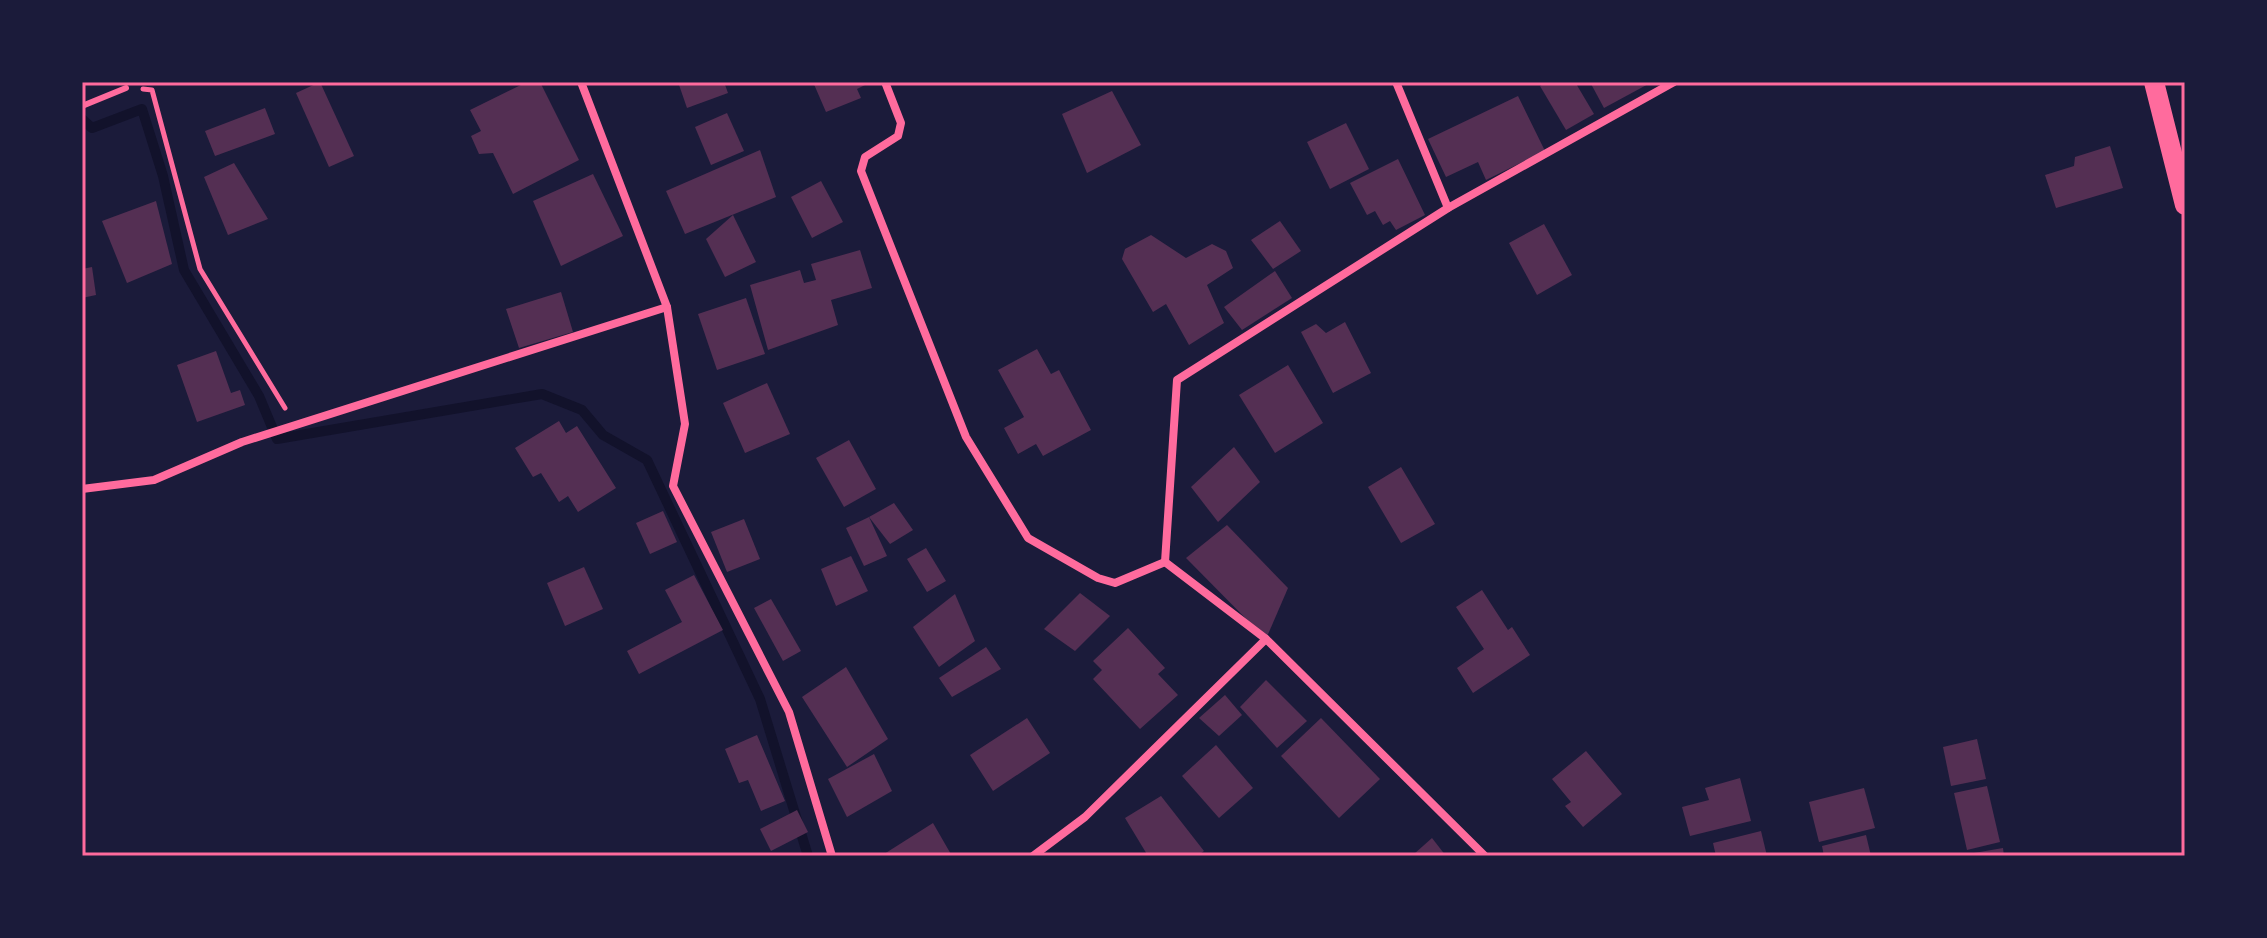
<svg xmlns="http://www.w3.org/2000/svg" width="2267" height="938" font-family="Poppins,sans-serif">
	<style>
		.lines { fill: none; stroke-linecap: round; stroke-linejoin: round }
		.stream { stroke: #12122b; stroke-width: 10 }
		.building { fill: #542f53 }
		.path { stroke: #ff6b9d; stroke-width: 5 }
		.service { stroke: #ff6b9d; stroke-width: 6 }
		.minor { stroke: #ff6b9d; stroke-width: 8 }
		.primary { stroke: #ff6b9d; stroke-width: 20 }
		.neatline { fill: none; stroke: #ff6b9d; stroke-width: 3 }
	</style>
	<rect width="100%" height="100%" fill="#1b1b3a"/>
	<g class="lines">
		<path class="stream" d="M82 119 92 128 142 109 163 176 184 270 259 396 277 439 542 394 582 410 603 435 647 460 760 699 808 856"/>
	</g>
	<g class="building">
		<path d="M320 82 354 156 329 167 296 93Z"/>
		<path d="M527 82H540L579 160 513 194 493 153 479 154 471 136 481 131 470 110Z"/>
		<path d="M678 82H724L728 93 687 108Z"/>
		<path d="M813 82H866L867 84 857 89 861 98 826 112Z"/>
		<path d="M1546 82H1575L1594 114 1566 130 1540 86Z"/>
		<path d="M1590 82H1652L1604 108Z"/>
		<path d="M1112 91 1141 145 1087 173 1062 114Z"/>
		<path d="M1518 96 1545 151 1486 180 1478 162 1446 177 1428 139Z"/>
		<path d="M265 108 275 134 215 156 205 131Z"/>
		<path d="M727 113 744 151 711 165 695 127Z"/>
		<path d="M1346 123 1369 169 1330 189 1307 142Z"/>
		<path d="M2110 146 2123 188 2056 208 2045 175 2074 166 2075 157Z"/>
		<path d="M760 150 776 197 685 234 666 191Z"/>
		<path d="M1398 159 1425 215 1396 230 1390 221 1383 225 1375 211 1367 215 1350 183Z"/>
		<path d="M234 163 268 219 228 235 204 177Z"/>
		<path d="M593 174 623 236 561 266 533 201Z"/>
		<path d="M821 181 843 222 812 238 791 197Z"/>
		<path d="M156 201 172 264 127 283 102 221Z"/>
		<path d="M733 215 756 262 725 277 706 239Z"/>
		<path d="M1280 221 1301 251 1273 269 1251 240Z"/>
		<path d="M1544 224 1572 275 1537 295 1509 243Z"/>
		<path d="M1151 235 1186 258 1212 244 1226 251 1233 268 1207 285 1224 323 1189 345 1166 304 1153 312 1122 259 1125 249Z"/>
		<path d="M860 250 872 288 831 300 838 325 768 350 750 285 800 270 804 283 816 280 811 264Z"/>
		<path d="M92 267 96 295 82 298V269Z"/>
		<path d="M1275 271 1292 298 1242 330 1224 307Z"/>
		<path d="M561 292 573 332 519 348 506 309Z"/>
		<path d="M746 298 765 354 717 370 698 314Z"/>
		<path d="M1345 322 1371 373 1333 393 1301 332 1316 324 1326 333Z"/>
		<path d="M1037 349 1051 374 1059 370 1091 430 1043 456 1036 444 1018 454 1004 428 1024 417 998 370Z"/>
		<path d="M216 351 231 393 240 390 245 405 197 422 177 365Z"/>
		<path d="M1288 365 1323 423 1275 453 1239 395Z"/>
		<path d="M767 383 790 434 745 453 723 403Z"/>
		<path d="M559 421 566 433 577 426 616 488 578 512 568 496 559 502 541 473 533 477 515 448Z"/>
		<path d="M849 440 876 489 844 507 816 458Z"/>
		<path d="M1234 447 1260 482 1218 522 1191 487Z"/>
		<path d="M1401 467 1435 524 1401 543 1368 487Z"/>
		<path d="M894 503 913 530 890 544 869 517Z"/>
		<path d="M663 511 677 542 650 554 636 523Z"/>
		<path d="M869 517 887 556 864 566 846 528Z"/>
		<path d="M744 519 760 559 727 572 711 532Z"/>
		<path d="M1227 525 1288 588 1266 639 1186 558Z"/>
		<path d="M926 548 946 581 927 592 907 559Z"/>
		<path d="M851 556 868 591 836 606 821 569Z"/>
		<path d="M584 567 603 609 565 626 547 583Z"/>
		<path d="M694 575 723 630 639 674 627 651 682 622 665 590Z"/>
		<path d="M1482 590 1508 630 1512 627 1530 655 1473 693 1457 668 1484 649 1456 607Z"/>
		<path d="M1080 593 1110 616 1075 651 1044 629Z"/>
		<path d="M955 594 975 641 939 667 913 627Z"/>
		<path d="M771 599 801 651 783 661 754 608Z"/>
		<path d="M1128 628 1165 668 1158 674 1178 695 1140 729 1093 679 1102 670 1093 661Z"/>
		<path d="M986 647 1001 669 952 697 939 678Z"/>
		<path d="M846 667 888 739 847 767 802 697Z"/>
		<path d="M1266 680 1307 721 1277 748 1240 707Z"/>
		<path d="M1225 695 1242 715 1219 736 1199 718Z"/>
		<path d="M1027 718 1050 753 993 791 970 755Z"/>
		<path d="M1321 718 1380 779 1339 818 1281 756Z"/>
		<path d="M757 735 785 801 761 811 748 780 739 783 725 749Z"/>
		<path d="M1977 739 1986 779 1951 786 1943 747Z"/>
		<path d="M1216 745 1253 788 1219 818 1182 776Z"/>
		<path d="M1586 751 1622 794 1583 827 1565 806 1571 802 1552 779Z"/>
		<path d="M874 754 892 791 847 817 828 779Z"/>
		<path d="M1740 778 1751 821 1690 836 1682 807 1709 800 1705 788Z"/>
		<path d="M1987 786 2000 842 1967 850 1954 793Z"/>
		<path d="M1864 788 1875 828 1819 842 1809 802Z"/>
		<path d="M1161 796 1204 851 1197 856H1148L1125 818Z"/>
		<path d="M797 810 808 832 771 851 760 829Z"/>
		<path d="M933 823 952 856H881Z"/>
		<path d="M1761 831 1767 856H1716L1713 843Z"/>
		<path d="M1866 835 1871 856H1824L1822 846Z"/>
		<path d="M1432 838 1446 856H1416L1414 854Z"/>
		<path d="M2003 848 2004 856H1968V854Z"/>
	</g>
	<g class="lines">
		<path class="path" d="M143 89 152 90 200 269 285 408"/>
		<path class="service" d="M82 106 126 88"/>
		<g class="minor">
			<path d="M581 82 667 307 685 424 673 486 789 712 832 856"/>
			<path d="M885 82 901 123 898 136 865 157 861 171 966 437 1028 538 1098 578 1115 583 1165 562"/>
			<path d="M1396 82 1448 208"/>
			<path d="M82 489 154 480 242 442 667 307"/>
			<path d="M1165 562 1177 380 1448 208 1674 82"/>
			<path d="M1165 562 1266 639 1485 856"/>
			<path d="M1033 856 1085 817 1266 639"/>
		</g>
		<path class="primary" d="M2154 82 2185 205"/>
	</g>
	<rect width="2267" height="938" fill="none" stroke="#1b1b3a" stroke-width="168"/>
	<rect x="84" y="84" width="2099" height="770" class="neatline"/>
</svg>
